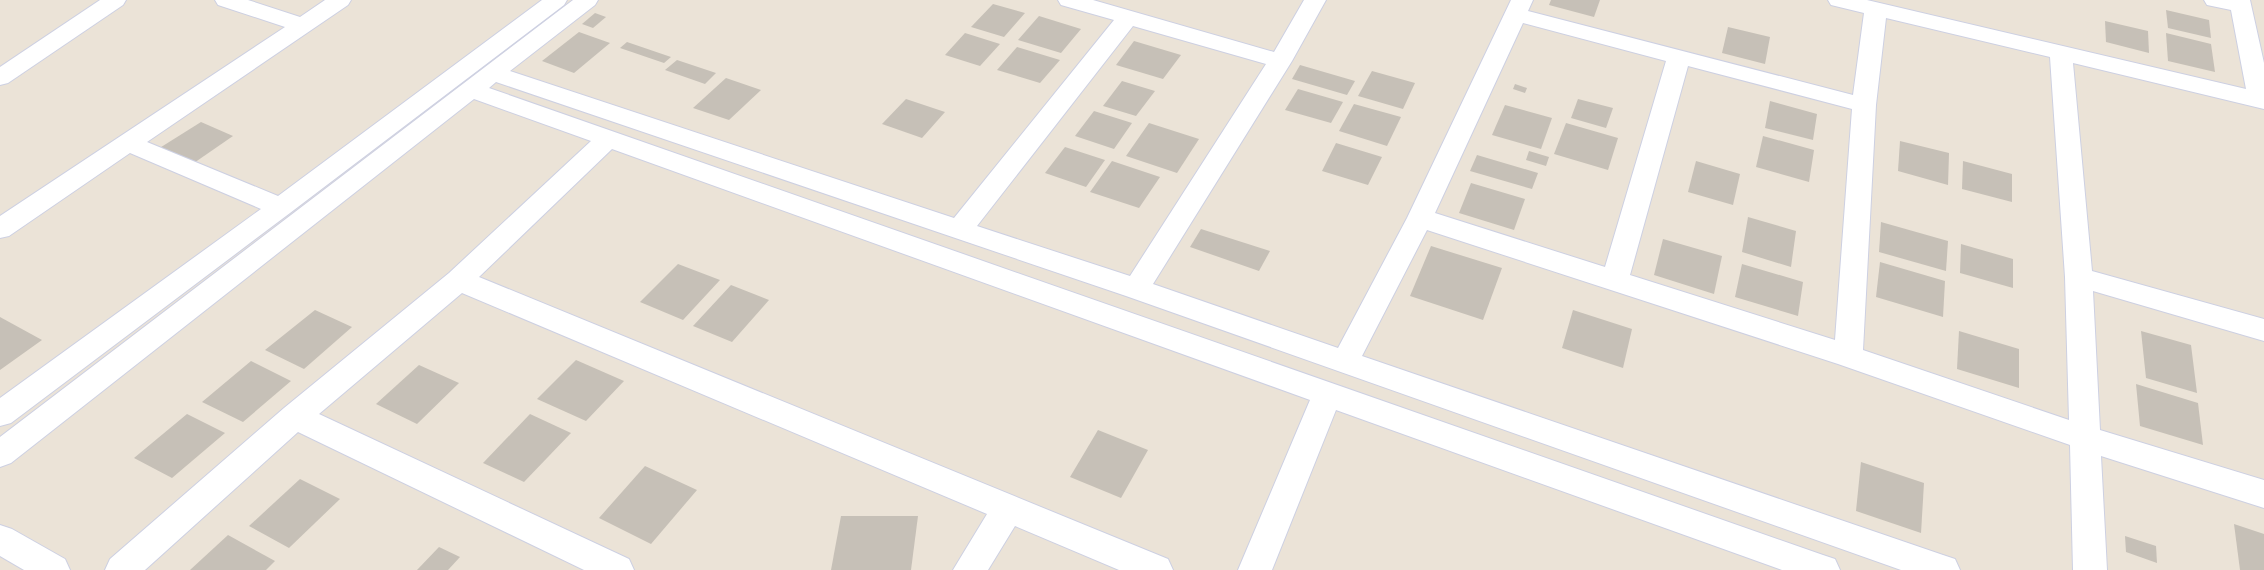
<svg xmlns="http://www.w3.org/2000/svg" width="2264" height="570" font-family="Figtree,sans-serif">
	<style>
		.building { fill: #c6c0b7 }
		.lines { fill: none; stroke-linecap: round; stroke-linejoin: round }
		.minor-casing { stroke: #cdd0e2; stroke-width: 2 }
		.minor { fill: #fff; fill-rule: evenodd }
	</style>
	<rect width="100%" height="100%" fill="#ebe3d7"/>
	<g class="building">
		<path d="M1551 0H1600L1594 17 1549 5Z"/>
		<path d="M993 4 1025 13 1004 37 971 27Z"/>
		<path d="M2166 10 2209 20 2211 38 2168 28Z"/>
		<path d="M595 13 606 17 593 28 582 24Z"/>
		<path d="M1039 16 1081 29 1061 53 1018 40Z"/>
		<path d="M2105 21 2148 31 2149 53 2106 42Z"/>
		<path d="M1728 27 1770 37 1765 64 1722 53Z"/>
		<path d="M579 32 610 43 574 73 542 61Z"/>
		<path d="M965 33 1000 44 980 66 945 55Z"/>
		<path d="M2166 33 2211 44 2215 72 2168 61Z"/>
		<path d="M1134 41 1181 55 1163 79 1116 65Z"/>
		<path d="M627 42 671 57 664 63 620 48Z"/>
		<path d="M1017 47 1060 60 1040 83 997 70Z"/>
		<path d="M677 60 716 73 705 84 665 70Z"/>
		<path d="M1300 65 1355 81 1347 95 1292 79Z"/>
		<path d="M1372 71 1415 83 1403 109 1358 96Z"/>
		<path d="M726 78 761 90 729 120 693 108Z"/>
		<path d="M1122 81 1155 91 1136 116 1103 106Z"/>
		<path d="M1515 84 1527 88 1525 93 1513 89Z"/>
		<path d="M1298 89 1343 102 1331 123 1285 110Z"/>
		<path d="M906 99 945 112 922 138 882 124Z"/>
		<path d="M1578 99 1613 108 1606 128 1571 118Z"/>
		<path d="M1770 101 1817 114 1813 140 1765 128Z"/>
		<path d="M1354 104 1401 117 1387 146 1339 131Z"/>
		<path d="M1505 105 1552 118 1541 149 1492 135Z"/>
		<path d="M1094 111 1132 123 1114 149 1075 136Z"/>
		<path d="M201 122 233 136 191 165 158 149Z"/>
		<path d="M1149 123 1199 139 1177 173 1126 156Z"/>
		<path d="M1566 123 1618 138 1608 170 1554 154Z"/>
		<path d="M1763 136 1814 150 1809 182 1756 167Z"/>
		<path d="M1900 141 1949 153 1948 185 1898 171Z"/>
		<path d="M1336 143 1382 157 1368 185 1322 171Z"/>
		<path d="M1065 147 1105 160 1086 187 1045 173Z"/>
		<path d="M1529 151 1549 157 1546 166 1526 160Z"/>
		<path d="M1477 155 1538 173 1532 189 1470 171Z"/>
		<path d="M1112 161 1160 177 1139 208 1090 192Z"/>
		<path d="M1696 161 1740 174 1733 205 1688 192Z"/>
		<path d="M1963 161 2012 174V202L1962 189Z"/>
		<path d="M1471 183 1525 199 1514 230 1459 213Z"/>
		<path d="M1748 217 1796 231 1791 267 1742 252Z"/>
		<path d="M1881 222 1948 241 1946 271 1879 252Z"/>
		<path d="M1201 229 1270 251 1259 271 1190 247Z"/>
		<path d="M1663 239 1722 256 1714 294 1654 275Z"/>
		<path d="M1961 244 2013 259V288L1960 273Z"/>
		<path d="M1431 246 1502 268 1483 320 1410 296Z"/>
		<path d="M1880 262 1945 281 1943 317 1876 297Z"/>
		<path d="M678 264 720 280 683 320 640 302Z"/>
		<path d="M1742 264 1803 282 1798 316 1735 297Z"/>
		<path d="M731 285 769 300 732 342 693 326Z"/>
		<path d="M315 310 352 327 304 369 265 350Z"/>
		<path d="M1573 310 1632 329 1623 368 1562 348Z"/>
		<path d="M0 317 42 340 0 370Z"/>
		<path d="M1959 331 2019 349V388L1957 369Z"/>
		<path d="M2141 331 2191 345 2197 393 2146 378Z"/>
		<path d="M576 360 624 381 586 421 537 399Z"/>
		<path d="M251 361 291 381 243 422 202 402Z"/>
		<path d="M419 365 459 383 417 424 376 404Z"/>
		<path d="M2136 384 2198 403 2203 445 2140 426Z"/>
		<path d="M187 414 225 433 172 478 134 458Z"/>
		<path d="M530 414 571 433 524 482 483 463Z"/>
		<path d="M1098 430 1148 450 1121 498 1070 477Z"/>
		<path d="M1861 462 1924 483 1921 533 1856 511Z"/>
		<path d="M645 466 697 490 651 544 599 518Z"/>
		<path d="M300 479 340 499 289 548 249 526Z"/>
		<path d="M841 516H918L911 570H831Z"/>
		<path d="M2234 524 2264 534V570H2240Z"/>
		<path d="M228 535 275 561 266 570H190Z"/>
		<path d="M2125 536 2156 546 2157 563 2126 552Z"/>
		<path d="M439 547 460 557 448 570H417Z"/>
	</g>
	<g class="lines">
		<g class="minor-casing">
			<g id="minor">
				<path d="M100 0H126L123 5 8 83 0 85V67Z"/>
				<path d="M215 0H248L300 17 325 0H351L348 5 147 142 278 196 542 0H567L564 5 290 213 11 423 0 426V398L261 209 130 153 9 236 0 238V216L285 27 218 5Z"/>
				<path d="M573 0H598L595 5 510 71 954 218 1114 20 1061 5 1058 0H1093L1274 52 1304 0H1326L1292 61 1153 284 1338 348 1407 218 1511 0H1533L1528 11 1853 95 1864 13 1831 5 1828 0H1867L2246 89 2231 10 2207 5 2204 0H2250L2264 63V109L2073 63 2092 271 2264 319V341L2093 291 2100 430 2264 480V508L2101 456 2107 570H2073L2070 445 1838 364 1427 230 1362 356 1943 555 1955 559 1960 570H1901L1126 296 496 82 489 88 1823 555 1835 559 1840 570H1782L1336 410 1272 570H1238L1310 400 612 149 479 277 1168 559 1173 570H1119L1015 526 988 570H953L987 514 462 293 319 414 629 559 634 570H584L298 432 145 570H105L110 559 284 408 449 273 591 141 474 99 11 463 0 467V437ZM1886 18 2050 57 2065 277 2069 420 1863 350 1876 105ZM1523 23 1666 61 1605 267 1435 213ZM1133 26 1266 64 1130 276 977 226ZM1688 66 1852 109 1835 340 1630 275Z"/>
				<path d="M0 525 12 529 65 559 70 570H24L0 556Z"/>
			</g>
		</g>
		<use href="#minor" class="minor"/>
	</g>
</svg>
